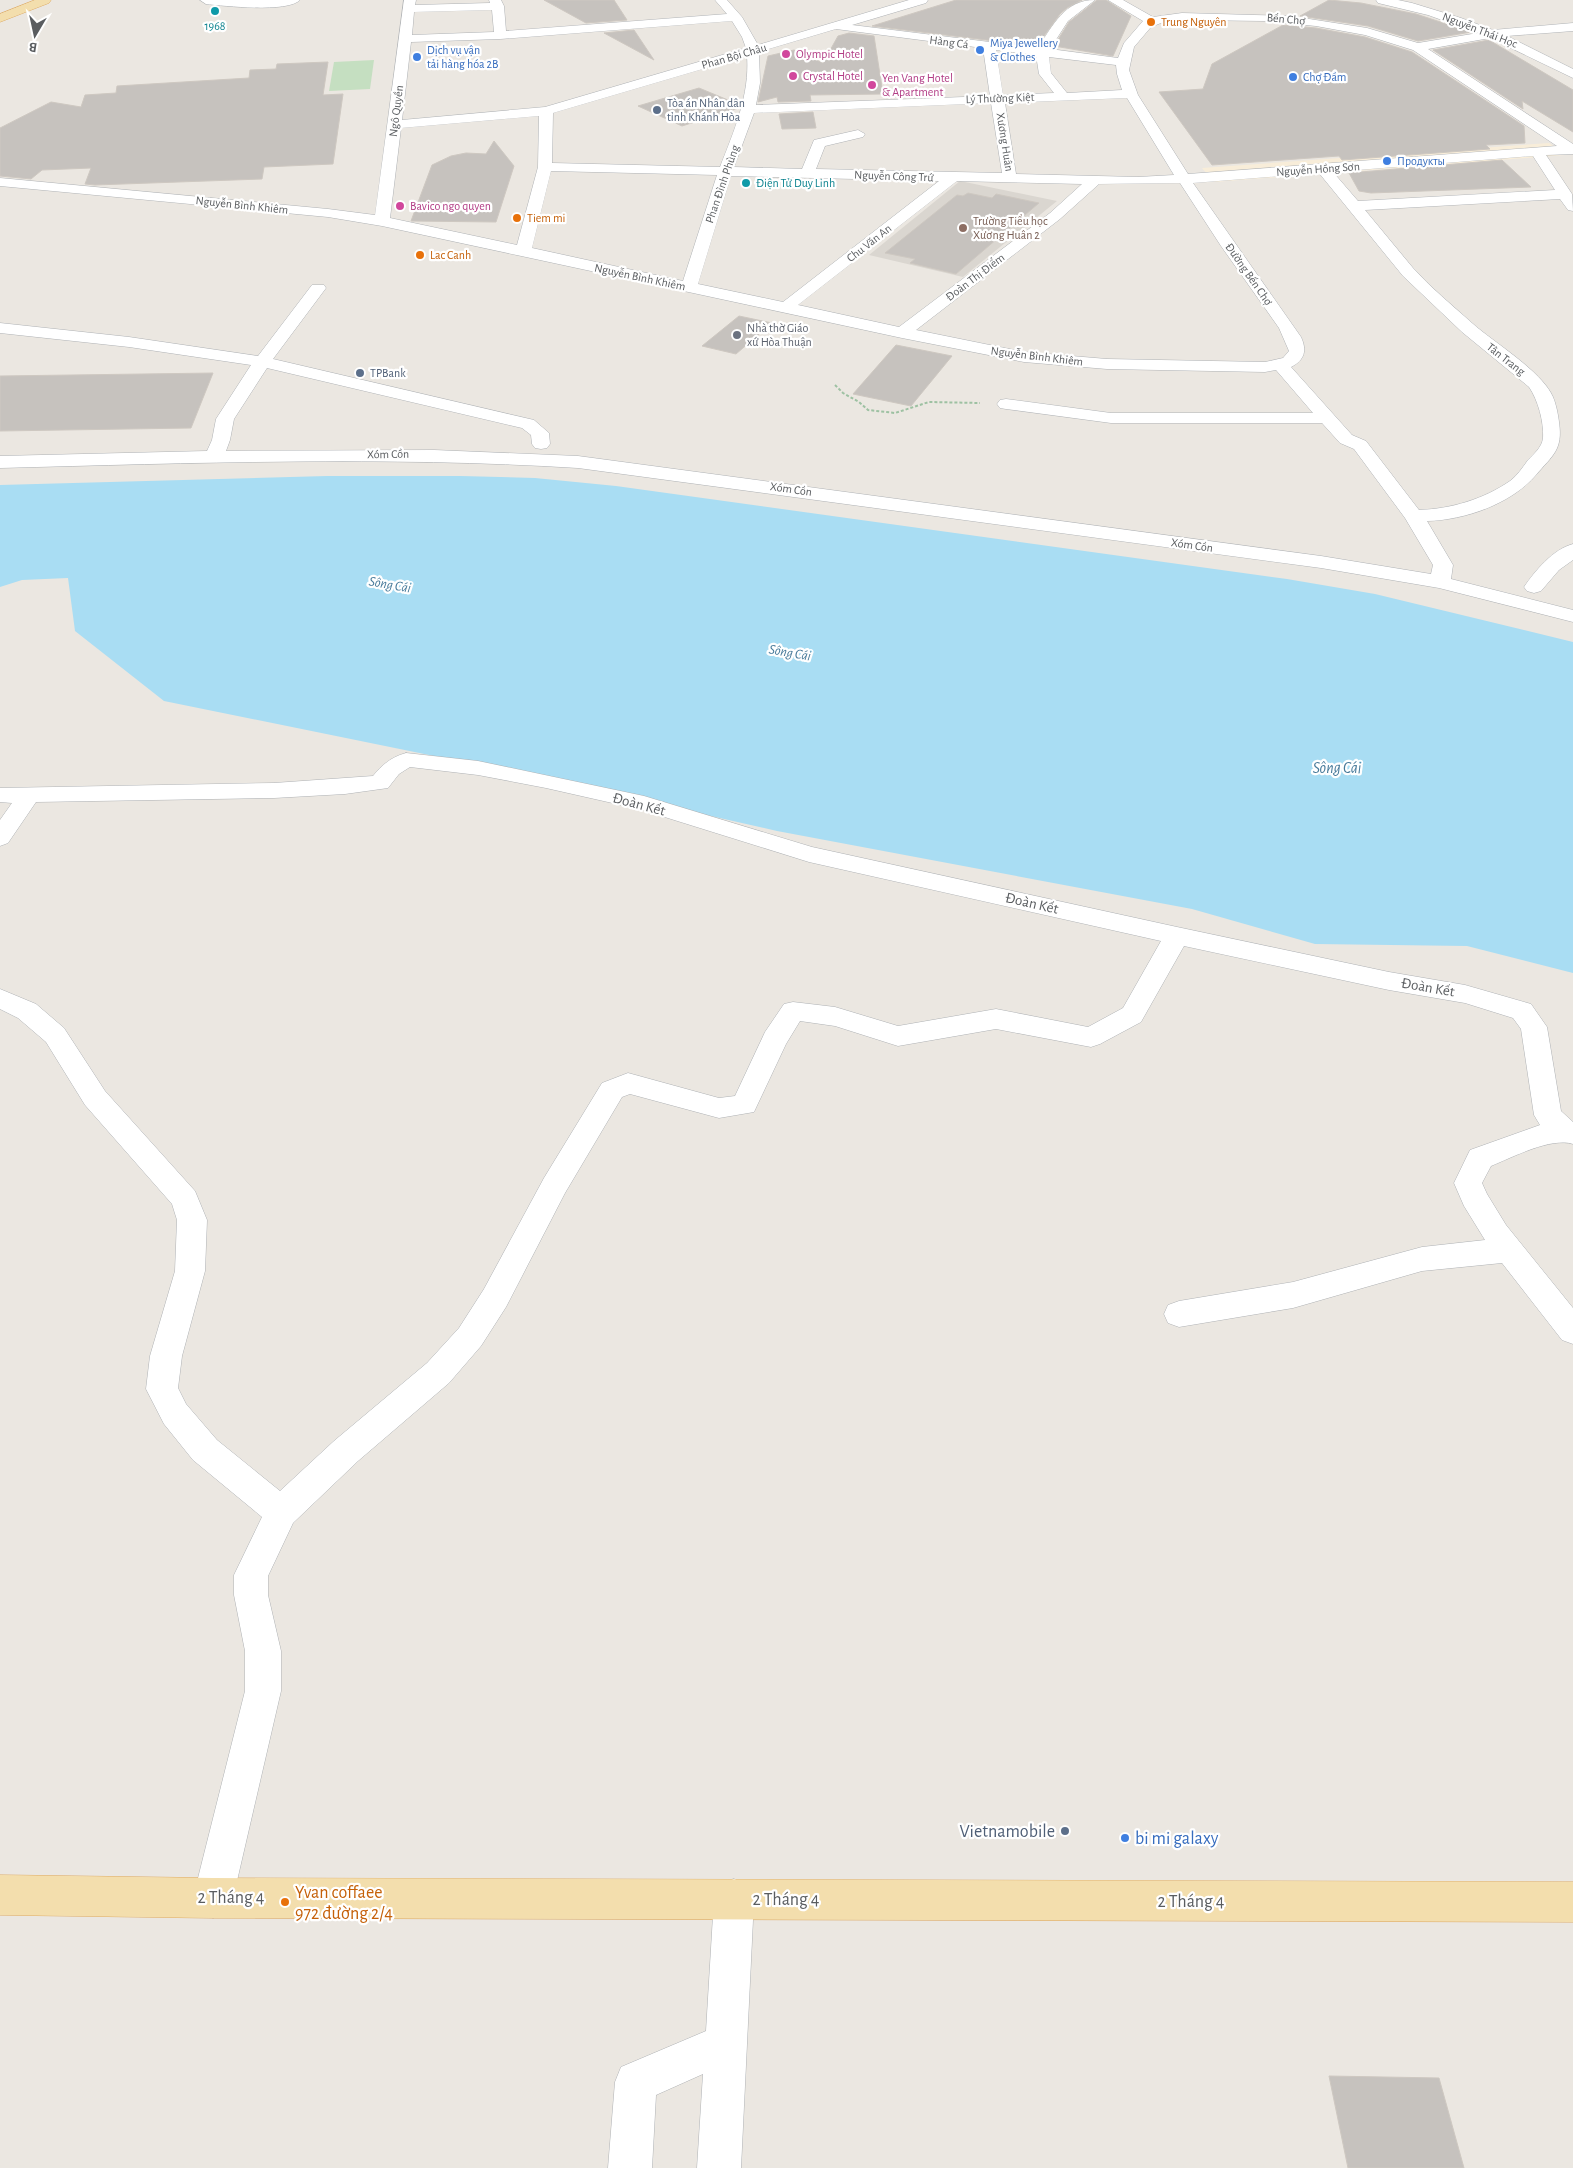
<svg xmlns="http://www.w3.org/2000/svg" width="1573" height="2168" font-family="'Alegreya Sans',sans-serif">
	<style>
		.commercial { fill: #f8edd9 }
		.education { fill: #dad6d0 }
		.green { fill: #c5dfc1 }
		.water { fill: #a9ddf3 }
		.building { fill: #c6c2be; stroke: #cec8c1 }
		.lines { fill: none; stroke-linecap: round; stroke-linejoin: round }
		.minor-casing { stroke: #afb2b5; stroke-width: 1 }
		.major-casing { stroke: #deac67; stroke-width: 1 }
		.path { stroke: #9dc1a2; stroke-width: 2; stroke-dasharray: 3 2; stroke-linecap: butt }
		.minor { fill: #fff; fill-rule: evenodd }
		.major { fill: #f3dead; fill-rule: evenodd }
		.culture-dot { fill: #0f9aa8; stroke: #fff; stroke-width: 2 }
		.food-dot { fill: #e8710a; stroke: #fff; stroke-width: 2 }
		.shop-dot { fill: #3f7fe0; stroke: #fff; stroke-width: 2 }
		.hotel-dot { fill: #d1479c; stroke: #fff; stroke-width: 2 }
		.service-dot { fill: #5c6f8a; stroke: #fff; stroke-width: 2 }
		.education-dot { fill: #8d6e63; stroke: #fff; stroke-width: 2 }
		.worship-dot { fill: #6b7280; stroke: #fff; stroke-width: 2 }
		.labels { text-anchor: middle; stroke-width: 4.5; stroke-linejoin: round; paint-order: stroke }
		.far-street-label { font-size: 12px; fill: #5a5d60; stroke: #fff }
		.far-food-label { font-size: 12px; fill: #c56008; stroke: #fff; text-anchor: start }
		.far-culture-label { font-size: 12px; fill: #0d838f; stroke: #fff }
		.far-shop-label { font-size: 12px; fill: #366cbe; stroke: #fff; text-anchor: start }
		.far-hotel-label { font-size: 12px; fill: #b23c85; stroke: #fff; text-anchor: start }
		.far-service-label { font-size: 12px; fill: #4e5e75; stroke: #fff; text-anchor: start }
		.far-education-label { font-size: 12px; fill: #785e54; stroke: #fff; text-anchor: start }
		.far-worship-label { font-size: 12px; fill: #5b616d; stroke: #fff; text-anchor: start }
		.far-water-label { font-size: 14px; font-style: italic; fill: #477a9a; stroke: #fff }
		.street-label { font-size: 15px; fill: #5a5d60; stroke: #fff }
		.water-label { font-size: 16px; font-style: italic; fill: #477a9a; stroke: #fff }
		.near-service-label { font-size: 18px; fill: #4e5e75; stroke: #fff; text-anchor: end }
		.near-shop-label { font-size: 18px; fill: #366cbe; stroke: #fff; text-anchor: start }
		.near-food-label { font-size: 18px; fill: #c56008; stroke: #fff; text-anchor: start }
		.near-street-label { font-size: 18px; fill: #5a5d60; stroke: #fff }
	</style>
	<rect width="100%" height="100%" fill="#ebe7e1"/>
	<path class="commercial" d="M1549 143 1565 155 1214 182 1202 168Z"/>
	<path class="education" d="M960 181 1057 201 963 277 869 255Z"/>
	<path class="green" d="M374 60 370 89 329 91 334 62Z"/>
	<path class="water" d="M327 476H461L535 478 616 486 1287 579 1375 594 1573 642V973L1467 946 1315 944 1192 909 777 831 547 779 164 701 75 631 68 578 22 580 0 587V485Z"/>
	<g class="building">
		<path d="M544 0H614L627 20 586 23Z"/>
		<path d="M956 0H1082L1067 8 1060 14 1039 43 1023 38 1019 44 872 26Z"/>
		<path d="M1097 0H1106L1131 16 1113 56 1054 46 1069 22Z"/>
		<path d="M1329 0 1361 3 1416 14 1471 32 1418 41 1368 26 1300 16Z"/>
		<path d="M1283 25 1316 28 1365 37 1412 52 1524 126 1525 143 1486 145 1490 149 1342 160 1339 156 1212 165 1159 92 1203 89 1212 64Z"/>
		<path d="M634 30 654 60 604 33Z"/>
		<path d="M849 33 874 36 883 94 810 95 811 101 778 102 777 97 758 102 768 56 794 50 823 63 838 36Z"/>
		<path d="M1489 40 1573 90V132L1522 101 1523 109 1433 50Z"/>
		<path d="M328 62 323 95 343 94 333 164 264 167 262 179 95 185 85 184 91 168 42 170 31 179 0 176V128L51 102 81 107 85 95 116 93 117 86 249 78 250 70 276 69 277 64Z"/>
		<path d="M699 88 740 105 739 108 682 126 638 106Z"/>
		<path d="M813 112 816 128 782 129 779 114Z"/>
		<path d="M494 141 514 166 496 222 411 221 432 165 451 156 466 153 486 154Z"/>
		<path d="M1502 160 1531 187 1371 193 1359 191 1349 173Z"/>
		<path d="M968 193 992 198 996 194 1039 203 956 274 910 263 915 259 885 253 957 195 963 196Z"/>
		<path d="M739 316 772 323 736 354 702 346Z"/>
		<path d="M896 345 952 356 911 406 853 394Z"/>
		<path d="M213 373 191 428 0 431V376Z"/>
		<path d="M1329 2076 1439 2078 1464 2168H1348Z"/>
	</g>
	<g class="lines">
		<g class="minor-casing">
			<g id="minor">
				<path d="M200 0H300C287 13 225 6 206 4Z"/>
				<path d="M404 0H416L415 5 490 3 489 0H501L504 6 506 31 727 14 715 0H727L742 17 758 45 909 0H928L926 3 852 25 1038 48C1053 25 1065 0 1095 0L1068 21 1050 49 1118 58 1124 43 1143 21 1108 0H1123L1153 17 1182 13 1290 16 1367 28 1418 43 1478 33 1428 15 1378 3 1376 0H1398L1412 3 1461 18 1493 30 1573 23V31L1507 36 1573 69V78L1490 38 1428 49 1573 144V154L1546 155 1572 194 1573 211 1568 210 1560 199 1365 210C1381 229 1397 249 1413 268 1431 288 1452 305 1472 323 1493 342 1542 371 1553 397 1556 404 1558 414 1559 422 1563 450 1553 455 1536 475 1511 504 1465 520 1427 521L1453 565 1451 579 1573 610V622L1439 588 1321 568 578 468C385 456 193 463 0 468V456L207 451 212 440 216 419 251 365 129 347 0 333V323L129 337 258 356 312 285H324L326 288 273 359 534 420 549 433 550 444 547 448 541 449 535 448 532 444 531 435 522 428 267 368 234 419 230 440 226 451 434 450 578 456 1321 556 1431 574 1433 565 1405 518 1354 449 1340 443 1322 423H1111L1006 409 1000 408 997 404 1000 400 1006 399 1111 413H1313L1276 370 1265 372 1107 369 1024 362 902 338 382 226 328 217 0 186V178L328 209 375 215ZM492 10 494 32 412 35 414 12ZM1190 20 1264 21 1316 26 1365 35 1413 50 1557 146 1188 174 1138 95 1129 70 1134 47 1151 27 1166 21ZM732 21 742 37 746 48 545 107 402 120 411 42 500 39ZM836 29 983 48 990 96 756 105 760 83 759 52ZM996 50 1036 55 1039 74 1054 93 1003 95ZM747 56C750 95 734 131 720 167L552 163 553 113ZM1049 57 1116 65 1117 74 1122 90 1067 93 1051 73ZM1127 98 1174 175 1138 177 1016 174 1005 103ZM991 103 1002 173 816 169 825 146 863 137 865 134 858 130 814 140 802 169 734 167 754 113ZM539 116 538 167 517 245 390 218 401 128ZM1533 156 1555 190 1358 201 1333 172ZM551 171 717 175 683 281 532 248ZM1319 173 1403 276 1462 332 1529 387C1538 400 1544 422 1543 438 1542 447 1534 454 1528 460 1523 467 1517 476 1510 481 1484 499 1451 509 1419 510L1366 441 1352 435 1291 367C1305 360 1307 350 1301 337L1193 183ZM731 176 939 181 783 302 698 284ZM957 181 1082 184 1050 213 899 327 798 305ZM1180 183 1221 246 1279 328 1289 351 1283 358 1265 362 1107 359 1024 352 916 330 1060 219 1099 184Z"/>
				<path d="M1573 544V560L1559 570 1541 591 1534 593 1527 591 1524 587C1535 571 1553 549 1573 544Z"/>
				<path d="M406 753 478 761 644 796 812 847 1177 927 1389 972 1465 985 1531 1004 1547 1027 1561 1111 1573 1122V1144C1551 1137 1513 1157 1491 1166L1482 1183 1487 1194 1506 1225 1573 1308V1344L1562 1340 1502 1263 1422 1271 1293 1308 1179 1327 1168 1323 1164 1314 1168 1305 1179 1301 1293 1282 1422 1247 1485 1240 1464 1206 1454 1183 1470 1150 1540 1125 1534 1115 1521 1029 1513 1018 1465 1003 1389 990 1184 946 1141 1022 1100 1044 1091 1047 996 1029 898 1046 835 1026 800 1021 786 1044 754 1112 719 1118 630 1094 622 1097 565 1193 506 1307 481 1346 449 1383 358 1461 293 1523 268 1576V1595L281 1651V1691L233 1898 227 1912 213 1918 199 1912 193 1898 245 1691V1651L234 1595V1575L262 1517 193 1460 164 1424 146 1389 150 1356 175 1271 177 1220 172 1204 85 1105 46 1042 18 1018 0 1009V989L36 1004 64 1028 105 1091 195 1191 207 1220 205 1271 182 1356 178 1388 186 1404 217 1440 280 1491 334 1441 427 1363 459 1328 484 1289 544 1178 602 1083 628 1073 719 1098 735 1096 765 1032 784 1004 793 1002 835 1007 898 1026 996 1009 1088 1027 1123 1008 1161 941 809 862 639 809 546 788 478 775 410 767 399 774 388 788 345 794 274 798 36 802 8 843 0 846V820L12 803 0 802V788L274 783 373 776C382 765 391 757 406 753Z"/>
				<path d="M734 1879 748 1885 754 1899 741 2168H697L703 2074 656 2095 652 2168H608L615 2082 621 2067 706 2031 714 1899 720 1885Z"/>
			</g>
		</g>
		<g class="major-casing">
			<g id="major">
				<path d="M35 0H51L49 3 0 22V14Z"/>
				<path d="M0 1875 213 1878 1573 1882V1922L213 1918 0 1915Z"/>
			</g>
		</g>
		<path class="path" d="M835 385 843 393 859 402 868 410 895 413 929 402 980 403"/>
		<use href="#minor" class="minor"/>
		<use href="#major" class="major"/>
	</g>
	<g class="culture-dot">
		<circle cx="215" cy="11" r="5"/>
		<circle cx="746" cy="183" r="5"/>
	</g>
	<g class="food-dot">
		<circle cx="1151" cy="22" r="5"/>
		<circle cx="517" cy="218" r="5"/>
		<circle cx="420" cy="255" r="5"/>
		<circle cx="285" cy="1902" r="5"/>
	</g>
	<g class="shop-dot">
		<circle cx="980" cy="50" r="5"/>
		<circle cx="417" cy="57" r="5"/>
		<circle cx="1293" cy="77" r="5"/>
		<circle cx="1387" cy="161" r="5"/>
		<circle cx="1125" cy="1838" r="5"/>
	</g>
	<g class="hotel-dot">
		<circle cx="786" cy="54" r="5"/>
		<circle cx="793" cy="76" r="5"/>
		<circle cx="872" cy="85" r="5"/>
		<circle cx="400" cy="206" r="5"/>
	</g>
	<g class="service-dot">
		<circle cx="657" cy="110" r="5"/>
		<circle cx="360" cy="373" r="5"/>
		<circle cx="1065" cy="1831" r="5"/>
	</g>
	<circle class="education-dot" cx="963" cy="228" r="5"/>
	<circle class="worship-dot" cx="737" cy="335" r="5"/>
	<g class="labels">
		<g class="far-street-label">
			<text transform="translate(1286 19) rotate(5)" y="4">Bến Chợ</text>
			<text transform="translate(1480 30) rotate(21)" y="4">Nguyễn Thái Học</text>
			<text transform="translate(949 42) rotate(7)" y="4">Hàng Cá</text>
			<text transform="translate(734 56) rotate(-16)" y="4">Phan Bội Châu</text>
			<text transform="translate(1000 98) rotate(-2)" y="4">Lý Thường Kiệt</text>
			<text transform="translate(396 111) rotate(-83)" y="4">Ngô Quyền</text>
			<text transform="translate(1005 142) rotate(81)" y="4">Xương Huân</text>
			<text transform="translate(1318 169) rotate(-4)" y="4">Nguyễn Hồng Sơn</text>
			<text transform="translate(894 176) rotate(2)" y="4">Nguyễn Công Trứ</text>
			<text transform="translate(722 184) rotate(-71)" y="4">Phan Đình Phùng</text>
			<text transform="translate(242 205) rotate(6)" y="4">Nguyễn Bình Khiêm</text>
			<text transform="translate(869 243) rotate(-38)" y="4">Chu Văn An</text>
			<text transform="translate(1249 274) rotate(55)" y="4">Đường Bến Chợ</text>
			<text transform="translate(640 277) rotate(12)" y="4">Nguyễn Bình Khiêm</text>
			<text transform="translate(975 277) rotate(-37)" y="4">Đoàn Thị Điểm</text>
			<text transform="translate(1037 356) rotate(7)" y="4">Nguyễn Bình Khiêm</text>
			<text transform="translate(1506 359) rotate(38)" y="4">Tân Trang</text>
			<text transform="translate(388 454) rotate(-1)" y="4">Xóm Cồn</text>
			<text transform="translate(791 489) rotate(8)" y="4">Xóm Cồn</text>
			<text transform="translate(1192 545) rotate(8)" y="4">Xóm Cồn</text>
		</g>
		<g class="far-food-label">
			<text x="1161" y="26">Trung Nguyên</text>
			<text x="527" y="222">Tiem mi</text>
			<text x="430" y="259">Lac Canh</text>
		</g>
		<g class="far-culture-label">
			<text x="215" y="30">1968</text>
			<text x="756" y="187" text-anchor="start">Điện Tử Duy Linh</text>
		</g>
		<g class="far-shop-label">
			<text x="990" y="47">Miya Jewellery<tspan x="990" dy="14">&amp; Clothes</tspan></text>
			<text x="427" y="54">Dịch vụ vận<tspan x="427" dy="14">tải hàng hóa 2B</tspan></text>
			<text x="1303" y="81">Chợ Đầm</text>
			<text x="1397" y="165">Продукты</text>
		</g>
		<g class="far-hotel-label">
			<text x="796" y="58">Olympic Hotel</text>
			<text x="803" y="80">Crystal Hotel</text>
			<text x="882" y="82">Yen Vang Hotel<tspan x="882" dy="14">&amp; Apartment</tspan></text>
			<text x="410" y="210">Bavico ngo quyen</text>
		</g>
		<g class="far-service-label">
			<text x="667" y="107">Tòa án Nhân dân<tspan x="667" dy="14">tỉnh Khánh Hòa</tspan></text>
			<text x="370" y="377">TPBank</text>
		</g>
		<g class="far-education-label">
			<text x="973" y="225">Trường Tiểu học<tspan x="973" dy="14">Xương Huân 2</tspan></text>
		</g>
		<g class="far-worship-label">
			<text x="747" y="332">Nhà thờ Giáo<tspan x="747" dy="14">xứ Hòa Thuận</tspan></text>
		</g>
		<g class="far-water-label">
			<text transform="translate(390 584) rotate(10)" y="5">Sông Cái</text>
			<text transform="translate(790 652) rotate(10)" y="5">Sông Cái</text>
		</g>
		<g class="street-label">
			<text transform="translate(639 804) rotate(15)" y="5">Đoàn Kết</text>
			<text transform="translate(1032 903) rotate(13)" y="5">Đoàn Kết</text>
			<text transform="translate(1428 987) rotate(10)" y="5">Đoàn Kết</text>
		</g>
		<g class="water-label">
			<text x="1337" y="773">Sông Cái</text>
		</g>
		<g class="near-service-label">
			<text x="1055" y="1837">Vietnamobile</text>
		</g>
		<g class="near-shop-label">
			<text x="1135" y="1844">bi mi galaxy</text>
		</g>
		<g class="near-food-label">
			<text x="295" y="1898">Yvan coffaee<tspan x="295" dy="21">972 đường 2/4</tspan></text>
		</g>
		<g class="near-street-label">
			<text x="231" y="1903">2 Tháng 4</text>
			<text x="786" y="1905">2 Tháng 4</text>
			<text x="1191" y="1907">2 Tháng 4</text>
		</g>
	</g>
	<g transform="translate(35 35) rotate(189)" stroke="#ffffff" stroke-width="4" paint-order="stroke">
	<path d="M0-4L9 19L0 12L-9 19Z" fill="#5a5d60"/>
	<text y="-8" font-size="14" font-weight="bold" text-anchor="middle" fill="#5a5d60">B</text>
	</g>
</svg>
